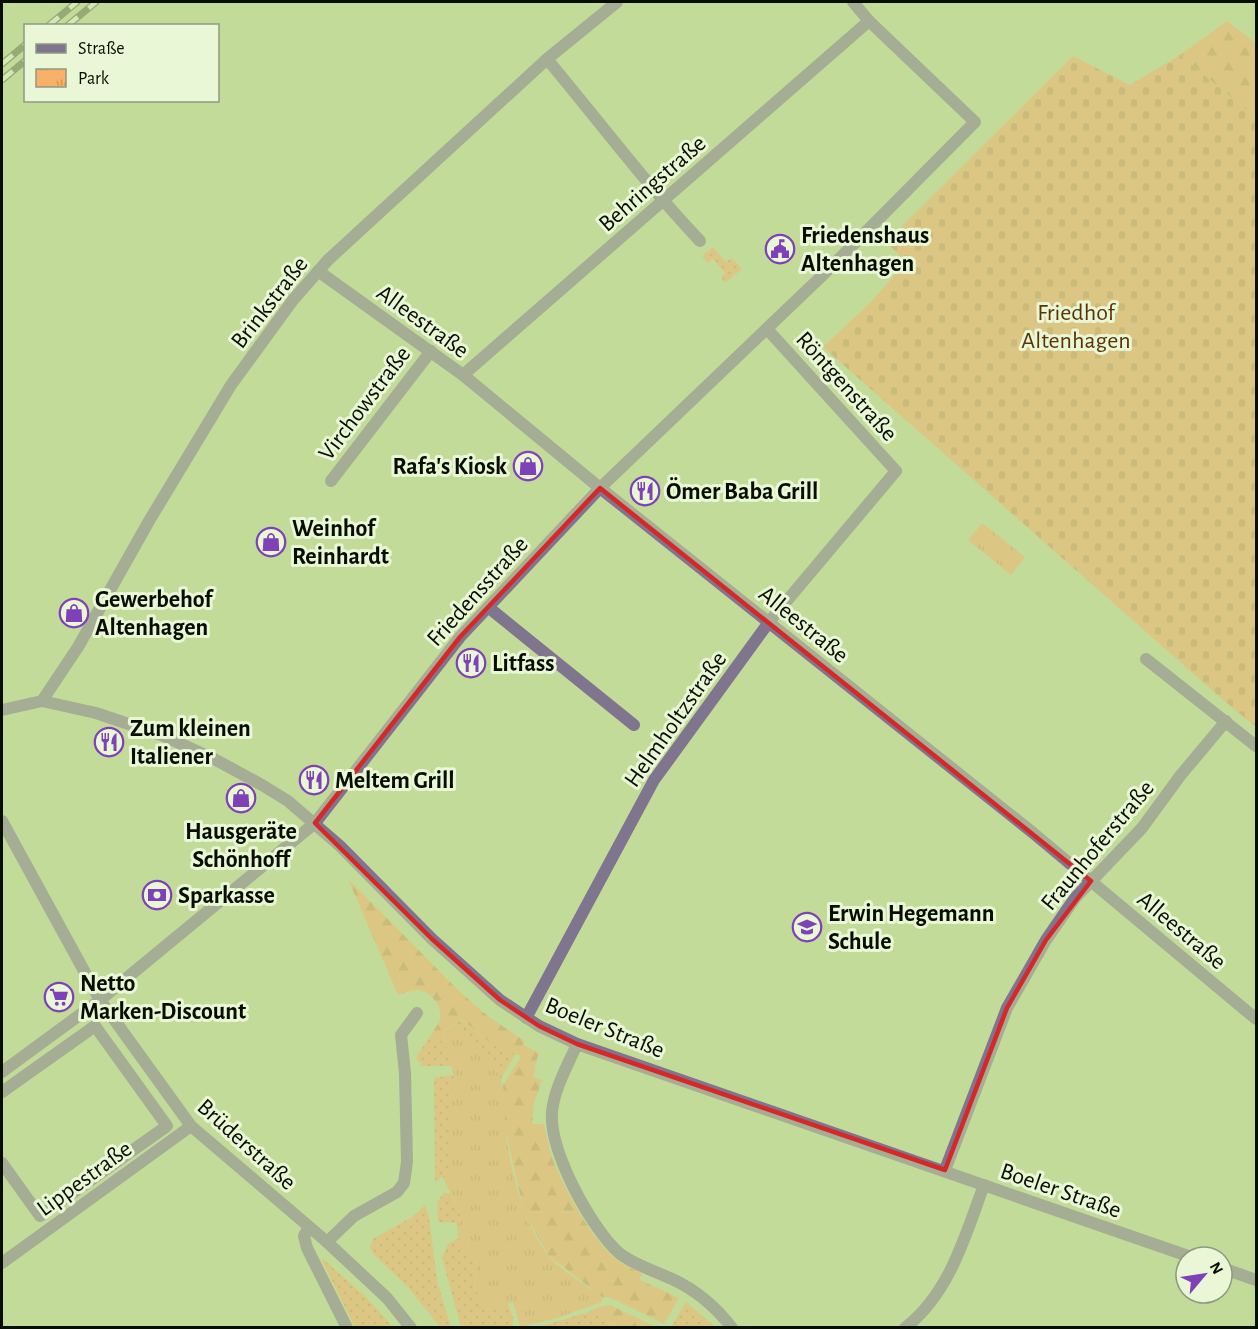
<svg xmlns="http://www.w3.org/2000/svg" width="1258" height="1329" font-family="'Alegreya Sans',sans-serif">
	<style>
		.grass { fill: url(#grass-dots) }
		.forest { fill: url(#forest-firs) }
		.cemetery { fill: url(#cemetery-stones) }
		.park { fill: url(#park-tufts) }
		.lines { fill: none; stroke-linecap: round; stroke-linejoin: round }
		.pedestrian { stroke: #80758e; stroke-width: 12 }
		.minor { stroke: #80758e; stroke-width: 12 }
		.tertiary { stroke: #80758e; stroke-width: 12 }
		.rail-casing { stroke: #617049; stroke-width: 7 }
		.rail { stroke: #eaf7d6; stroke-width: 4.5; stroke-dasharray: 14; stroke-linecap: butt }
		.marked { fill: none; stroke: #d62828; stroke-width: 4.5; stroke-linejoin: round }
		.labels { text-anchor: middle; stroke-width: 6; stroke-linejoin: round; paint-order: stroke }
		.street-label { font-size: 24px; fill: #070e00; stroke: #eaf7d6 }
		.poi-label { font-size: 24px; font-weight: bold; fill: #070e00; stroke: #eaf7d6; text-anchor: start }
		.park-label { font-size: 24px; fill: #5a3408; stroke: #eaf7d6 }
	</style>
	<defs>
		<pattern id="grass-dots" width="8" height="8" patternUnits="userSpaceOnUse" patternTransform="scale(1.5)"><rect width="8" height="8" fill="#f9b068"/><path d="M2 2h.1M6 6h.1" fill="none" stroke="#d49658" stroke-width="1.8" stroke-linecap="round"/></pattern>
		<pattern id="forest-firs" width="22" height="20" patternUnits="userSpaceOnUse" patternTransform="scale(1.5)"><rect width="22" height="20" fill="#f9b068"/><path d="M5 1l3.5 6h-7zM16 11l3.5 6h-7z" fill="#d49658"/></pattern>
		<pattern id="cemetery-stones" width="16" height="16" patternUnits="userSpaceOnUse" patternTransform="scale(1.5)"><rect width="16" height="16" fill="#f9b068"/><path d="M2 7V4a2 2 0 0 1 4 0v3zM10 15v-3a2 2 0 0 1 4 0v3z" fill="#d49658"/></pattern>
		<pattern id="park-tufts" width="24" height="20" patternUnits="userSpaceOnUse" patternTransform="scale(1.5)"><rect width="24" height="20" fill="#f9b068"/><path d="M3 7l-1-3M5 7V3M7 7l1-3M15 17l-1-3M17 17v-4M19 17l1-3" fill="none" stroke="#d49658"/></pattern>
	</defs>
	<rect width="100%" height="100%" fill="#c3db99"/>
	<g class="grass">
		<path d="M713 247 726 262 732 258 742 269 725 283 721 277 725 273 713 259 708 263 702 256Z"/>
		<path d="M460 1019 492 1044 516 1054 497 1085 465 1033 455 1024Z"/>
		<path d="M433 1032 437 1042 445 1040 452 1066H420L421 1062 419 1063 416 1057Z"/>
		<path d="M452 1075 455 1077C449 1105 454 1132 451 1159 450 1169 444 1177 435 1182L434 1078Z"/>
		<path d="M444 1193H450L462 1217 457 1223 438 1222 437 1202Z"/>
		<path d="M425 1205 429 1217 437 1281 451 1327H440L407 1286 373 1254 370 1247 373 1239 412 1217Z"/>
		<path d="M458 1238 477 1258 474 1287 489 1311 508 1304 513 1318V1326L506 1328 461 1327 442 1258 448 1244Z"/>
		<path d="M321 1259H323L366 1297 393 1327H355Z"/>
		<path d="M686 1302 713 1325 715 1327H671Z"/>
		<path d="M592 1311 619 1327 536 1328Z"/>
	</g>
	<g class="forest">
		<path d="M1227 21 1256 43V118L1180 55Z"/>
		<path d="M348 879 460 992 489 1017 525 1041 523 1045 539 1053 534 1068 536 1069 533 1077 542 1080 534 1103 532 1124H544C547 1136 549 1149 553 1160 566 1191 587 1231 611 1255 619 1263 631 1268 642 1273L640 1280 679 1298 664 1324 611 1298 602 1297 548 1255 524 1212 505 1128 502 1087 521 1056 492 1044 461 1019 444 1031 445 1040 437 1042 433 1032C435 1028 439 1023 440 1019 443 1006 430 991 417 990 411 990 404 993 398 995Z"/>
		<path d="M610 1305 656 1327H619L592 1311 595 1308Z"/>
	</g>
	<path class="cemetery" d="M1180 55 1256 118V727L1222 699 823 347 870 303 906 262 886 242 1073 56 1130 85Z"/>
	<g class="park">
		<path d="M982 523 1025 557 1011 575 968 540Z"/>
		<path d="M455 1024C473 1040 492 1056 501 1080 506 1093 504 1111 505 1125 509 1165 523 1224 548 1255 562 1272 585 1284 602 1297V1302L557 1318 520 1327 513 1302 489 1311 474 1287 477 1258 458 1238 457 1223 462 1217 443 1177 451 1161V1095L455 1077 448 1057 444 1031Z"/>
	</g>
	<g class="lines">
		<path class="pedestrian" d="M2 1092 95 1026 167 1126 40 1216 2 1163"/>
		<g class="minor">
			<path d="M547 59C598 120 645 183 700 241"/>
			<path d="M318 271 463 375 600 488 1032 832 1256 1019"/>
			<path d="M463 375 869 21"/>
			<path d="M331 481 431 351"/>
			<path d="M488 607 634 725"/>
			<path d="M1146 659 1256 746"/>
			<path d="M42 701 78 647 149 521 231 385 293 300 328 260 547 59 617 2"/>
			<path d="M2 821 100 1000 191 1126 327 1242 387 1298 411 1328"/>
			<path d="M526 1018 654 780 769 622 896 471 767 329"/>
			<path d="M577 1044C568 1065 554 1089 552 1112 549 1151 591 1228 619 1253 634 1265 655 1271 672 1279 696 1290 716 1307 732 1328"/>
			<path d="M2 1072 100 1000 315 823 460 637 600 488 826 272 975 122 869 21 853 2"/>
			<path d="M945 1170 1007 1008 1046 940 1075 898 1142 828 1180 776 1226 721"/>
			<path d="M309 1227 304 1236 307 1248 347 1328"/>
			<path d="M327 1242 354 1216 397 1192 404 1183 407 1162 405 1073 401 1035 417 1013"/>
			<path d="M2 1263 191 1126"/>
			<path d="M905 1328C950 1293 965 1236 984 1185"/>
		</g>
		<g class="tertiary">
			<path d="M2 710 42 701 96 713 164 736 216 760 262 785 288 801 340 846 432 939 500 1000 539 1026 577 1044 1191 1257"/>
			<path d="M1222 1268 1256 1280"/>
		</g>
		<g class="rail-casing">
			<g id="rail">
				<path d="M48 26 77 2"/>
				<path d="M67 26 96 2"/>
				<path d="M2 64 26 44"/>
				<path d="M2 80 26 60"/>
			</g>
		</g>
		<use href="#rail" class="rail"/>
	</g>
	<path d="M0 0H1258V1329H0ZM600 488 1091 881 1046 940 1007 1008 945 1170 577 1044 539 1026 500 1000 432 939 315 823 460 637Z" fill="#c3db99" fill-opacity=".55" fill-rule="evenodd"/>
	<path class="marked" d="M600 488 1091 881 1046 940 1007 1008 945 1170 577 1044 539 1026 500 1000 432 939 315 823 460 637Z"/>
	<defs>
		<g id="civic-ring" transform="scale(1.5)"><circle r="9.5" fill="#eaf7d6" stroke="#7e41b7" stroke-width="1.5"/><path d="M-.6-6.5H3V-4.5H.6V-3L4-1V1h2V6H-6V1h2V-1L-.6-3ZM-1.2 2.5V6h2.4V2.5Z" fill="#7e41b7"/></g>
		<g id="shop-ring" transform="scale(1.5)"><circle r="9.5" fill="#eaf7d6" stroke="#7e41b7" stroke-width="1.5"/><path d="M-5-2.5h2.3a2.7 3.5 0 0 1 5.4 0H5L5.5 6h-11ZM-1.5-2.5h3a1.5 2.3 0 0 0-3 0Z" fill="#7e41b7"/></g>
		<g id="restaurant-ring" transform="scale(1.5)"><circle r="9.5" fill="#eaf7d6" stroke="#7e41b7" stroke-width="1.5"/><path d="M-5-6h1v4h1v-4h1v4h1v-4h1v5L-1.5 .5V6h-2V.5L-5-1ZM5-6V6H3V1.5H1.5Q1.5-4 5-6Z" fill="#7e41b7"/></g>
		<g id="bank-ring" transform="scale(1.5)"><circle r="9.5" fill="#eaf7d6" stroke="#7e41b7" stroke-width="1.5"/><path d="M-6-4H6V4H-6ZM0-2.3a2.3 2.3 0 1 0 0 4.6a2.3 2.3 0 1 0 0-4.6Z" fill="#7e41b7"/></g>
		<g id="school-ring" transform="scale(1.5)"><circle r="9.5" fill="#eaf7d6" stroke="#7e41b7" stroke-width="1.5"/><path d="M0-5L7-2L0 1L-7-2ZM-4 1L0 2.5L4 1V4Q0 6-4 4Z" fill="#7e41b7"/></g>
		<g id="supermarket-ring" transform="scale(1.5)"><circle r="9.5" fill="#eaf7d6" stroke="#7e41b7" stroke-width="1.5"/><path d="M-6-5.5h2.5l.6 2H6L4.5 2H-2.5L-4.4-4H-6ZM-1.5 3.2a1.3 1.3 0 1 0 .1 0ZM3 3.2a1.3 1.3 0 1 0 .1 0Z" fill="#7e41b7"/></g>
	</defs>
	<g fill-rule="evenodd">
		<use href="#civic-ring" x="780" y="249"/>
		<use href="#shop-ring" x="528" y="466"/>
		<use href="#restaurant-ring" x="645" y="491"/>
		<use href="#shop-ring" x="271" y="542"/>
		<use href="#shop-ring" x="74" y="613"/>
		<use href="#restaurant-ring" x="471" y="663"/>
		<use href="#restaurant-ring" x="109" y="742"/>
		<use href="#restaurant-ring" x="314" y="780"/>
		<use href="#shop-ring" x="241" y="798"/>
		<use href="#bank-ring" x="157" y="895"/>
		<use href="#school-ring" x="807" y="927"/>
		<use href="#supermarket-ring" x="59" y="997"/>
	</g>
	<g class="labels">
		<g class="street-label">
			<text transform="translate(652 183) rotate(-41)" y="8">Behringstraße</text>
			<text transform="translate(269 302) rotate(-52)" y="8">Brinkstraße</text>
			<text transform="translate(423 321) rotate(36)" y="8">Alleestraße</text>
			<text transform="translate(847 386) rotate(48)" y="8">Röntgenstraße</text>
			<text transform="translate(364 403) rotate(-53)" y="8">Virchowstraße</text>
			<text transform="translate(477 591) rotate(-48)" y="8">Friedensstraße</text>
			<text transform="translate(804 624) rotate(39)" y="8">Alleestraße</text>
			<text transform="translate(675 719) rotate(-55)" y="8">Helmholtzstraße</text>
			<text transform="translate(1097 845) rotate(-50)" y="8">Fraunhoferstraße</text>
			<text transform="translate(1182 930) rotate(40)" y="8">Alleestraße</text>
			<text transform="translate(605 1027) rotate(22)" y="8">Boeler Straße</text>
			<text transform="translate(247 1144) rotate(42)" y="8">Brüderstraße</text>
			<text transform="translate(84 1178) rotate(-36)" y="8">Lippestraße</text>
			<text transform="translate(1061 1190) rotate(19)" y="8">Boeler Straße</text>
		</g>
		<g class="poi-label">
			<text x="801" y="243">Friedenshaus<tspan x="801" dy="28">Altenhagen</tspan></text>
			<text x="507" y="474" text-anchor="end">Rafa's Kiosk</text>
			<text x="666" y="499">Ömer Baba Grill</text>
			<text x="292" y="536">Weinhof<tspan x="292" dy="28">Reinhardt</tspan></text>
			<text x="95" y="607">Gewerbehof<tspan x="95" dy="28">Altenhagen</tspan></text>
			<text x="492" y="671">Litfass</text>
			<text x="130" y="736">Zum kleinen<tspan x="130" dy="28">Italiener</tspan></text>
			<text x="335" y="788">Meltem Grill</text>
			<text x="241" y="839" text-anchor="middle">Hausgeräte<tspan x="241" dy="28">Schönhoff</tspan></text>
			<text x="178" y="903">Sparkasse</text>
			<text x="828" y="921">Erwin Hegemann<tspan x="828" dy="28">Schule</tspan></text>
			<text x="80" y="991">Netto<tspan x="80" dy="28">Marken-Discount</tspan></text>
		</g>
		<g class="park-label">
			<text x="1076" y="320">Friedhof<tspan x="1076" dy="28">Altenhagen</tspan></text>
		</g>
	</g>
	<rect width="1258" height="1329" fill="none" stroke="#070e00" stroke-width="6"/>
	<rect x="24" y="24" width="195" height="78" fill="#eaf7d6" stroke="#8f9a80" stroke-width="1.5"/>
	<rect x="36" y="44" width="30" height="9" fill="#80758e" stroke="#8f9a80" stroke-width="1.5"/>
	<text x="78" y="54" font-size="18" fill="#070e00">Straße</text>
	<rect x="36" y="69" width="30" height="18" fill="url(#park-tufts)" stroke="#8f9a80" stroke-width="1.5"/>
	<text x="78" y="84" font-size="18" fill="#070e00">Park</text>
	<g transform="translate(1204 1275) rotate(61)"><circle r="28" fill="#eaf7d6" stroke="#8f9a80" stroke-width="1.5"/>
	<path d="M0-4.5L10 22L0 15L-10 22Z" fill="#7e41b7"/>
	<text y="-9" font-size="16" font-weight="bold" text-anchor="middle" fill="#070e00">N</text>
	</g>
</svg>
